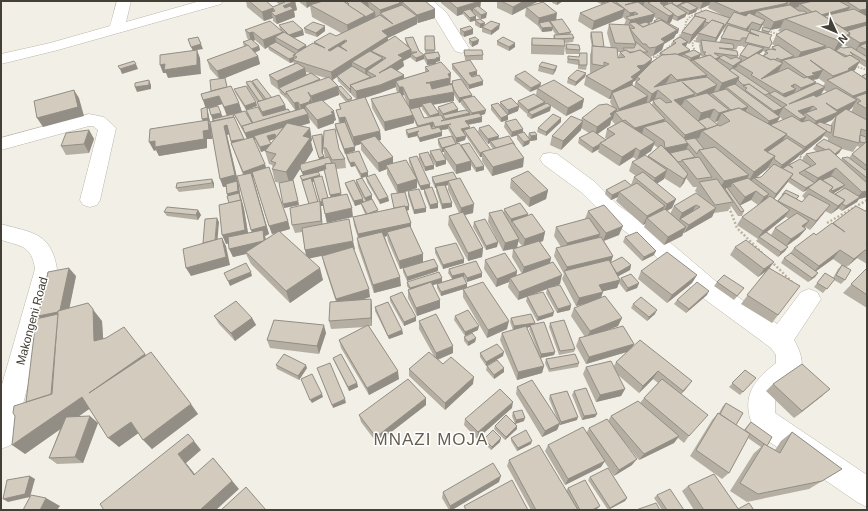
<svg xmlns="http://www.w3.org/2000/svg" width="868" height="511" font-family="Arial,sans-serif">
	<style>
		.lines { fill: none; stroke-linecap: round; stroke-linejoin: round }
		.minor-casing { stroke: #bcb7ab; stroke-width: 1 }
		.path-far1 { stroke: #bcb39e; stroke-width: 2; stroke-dasharray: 1.5 1.5; stroke-linecap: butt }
		.path { stroke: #bcb39e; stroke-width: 2.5; stroke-dasharray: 2 2; stroke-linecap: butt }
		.minor { fill: #fff; fill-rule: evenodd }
		.wall { fill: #b5afa3; fill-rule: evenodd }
		.shaded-wall { fill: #938e85 }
		.building { fill: #d2cbbe; stroke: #938e85; fill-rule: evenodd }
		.labels { text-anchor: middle; stroke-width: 3; stroke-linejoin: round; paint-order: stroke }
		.street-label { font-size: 12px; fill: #444037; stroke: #fff }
		.near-quarter-label { font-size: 17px; letter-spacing: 1px; fill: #665e4f; stroke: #fff }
	</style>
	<rect width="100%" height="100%" fill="#f2efe7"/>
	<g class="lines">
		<g class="minor-casing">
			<g id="minor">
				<path d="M117 1H131L126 22 200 1H223L221 4 58 50 1 64V54L50 43 110 26Z"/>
				<path d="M417 1H433L446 12 469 48 467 51 461 53 455 51 435 18Z"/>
				<path d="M89 114 104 117 116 128 100 200 97 205 90 207 83 205 80 200 98 130 93 126H89L1 150V138Z"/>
				<path d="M550 153 557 154 595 182 619 206 659 233 719 284 777 324 801 292 809 289 817 292 821 299 794 340C800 350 806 366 798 376 792 384 781 390 775 398V413L867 475V507L857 502 755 432C741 400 749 384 776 363V355L771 348 703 298 643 245 605 216 581 192 543 164 540 159 543 154Z"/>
				<path d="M1 224C32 233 51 232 57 269L15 436 11 445 1 449V388L35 269C32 246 21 246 1 240Z"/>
			</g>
		</g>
		<g class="path-far1">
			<path d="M695 8 705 12"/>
			<path d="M760 26 768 31 780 35"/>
			<path d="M697 38 692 44 697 56 702 59"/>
			<path d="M647 57H656"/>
			<path d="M659 60 656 57C667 48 686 36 686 21L691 16 697 14"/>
			<path d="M855 66 867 70"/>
		</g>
		<g class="path">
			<path d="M796 155 803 158 806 157"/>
			<path d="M729 207 737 228 763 254"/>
			<path d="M827 223 867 200"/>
			<path d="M771 261 793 283"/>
		</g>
		<use href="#minor" class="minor"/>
	</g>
	<g class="wall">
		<path d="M246 1H266L273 7 279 4 275 1H295L297 10 294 11 295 17 277 24 273 21V18L264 21 247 7Z"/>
		<path d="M298 1H425L435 18 418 23H417V24L388 38V41L407 45 406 43 405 38 419 51 424 59 416 62 411 58V57L403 61 404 66 397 71 404 78 425 72V67L451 82H450V84L452 83V81L461 79 452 69V64L469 60H465L464 50 483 55V60H470L477 75 472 76 483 85 469 89 465 85 472 96 485 114 481 115 482 122 468 125 470 127 469 128 491 150 493 149 490 145V143L488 144 478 132 479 128 498 139 515 146 523 167 492 176 482 161V157H480L466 136 465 140 456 143 453 139 456 144 461 146V145L484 170 476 172 471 165V170L456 174 444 156V152H442L438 144V139L452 136 448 129 441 130 442 136 420 142 417 136 408 138 406 134V130L417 127 414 120V123L385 131 372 108 371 99 398 93 396 90V87L380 93 365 98 380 131 381 140H379L393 163 413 172 409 162V158L430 188 438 208 430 209 424 193V190H421L417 182V188L405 192 409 206V210L406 211 411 223V228L423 254V262L438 267V271L407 281 403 272V268L409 266 400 269 388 241 387 236 385 237 401 286 374 293 358 247 357 238H358L354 225 353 217 365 214 362 207 361 204 355 206 346 187 345 183 363 199 364 202 365 201 356 185V180L361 178 355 166 351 167 347 159 346 154 368 176 362 178 378 212 394 208 391 194 397 193 387 174V169L379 172 361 150V144L354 146 355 151 345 154 335 128V124L339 123 338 118 336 110 340 109 339 104 346 102 339 94V95L322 101 336 120 334 121V123L318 129 309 118 310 123 301 126 312 140 311 142 313 150 304 164 319 159 312 136 322 134 323 139 339 149 345 159 346 168 336 169 327 223 323 206H321L322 224 355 249 354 250 370 297 361 300 371 299 372 307V326H369L399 379 369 395 341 348 339 340 366 327 331 329 329 321 336 302 324 265 322 256 329 254 309 258 323 280 290 303 251 264 246 254 233 257 228 243 226 244 229 203 228 196 226 187H223L211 130 212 139H207V148L159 156 156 150 154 151 203 120 202 119 206 108 201 94 211 91 219 79 210 69 207 60 244 47 243 42 249 40 247 38 245 30 280 29 279 25 304 35 294 38 307 47 314 44V42L336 36 341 33 312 17 310 6 307 8ZM255 40 265 49 268 47 269 50 290 63 293 62 294 64 269 75 271 84 279 90 280 93 287 99 295 110 290 112 286 110 285 105 272 98 252 81 253 84 246 82 247 87 257 102 258 108 246 110 247 114H234L236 118 247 139H244L235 120 227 116 242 112 239 103 227 87 225 78 260 64 258 56 255 53 260 50 259 46 253 41ZM306 72 310 73 306 75ZM312 74 326 78 320 80V79ZM337 77 338 81 350 93H351V94L356 99 352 100V98L338 87V86L333 80ZM404 95 408 106 402 96ZM454 95 459 103 461 102V104L466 110 458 111 438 107V111L433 105 454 101ZM222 104 227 116 222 117 209 108ZM419 107H422V109L428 117 424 118ZM209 108 213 121 211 128 209 122H210L208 112 207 109ZM229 134 231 143 243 175 252 232 248 233 244 209 240 194 239 186 227 135ZM275 139 271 144 269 140ZM254 140H255L261 152 266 150 265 151 269 164 272 165 273 168 272 169 275 182 281 183 284 208 299 205 293 180 300 169 303 175 300 176 309 204 292 225 295 233 302 232 306 256 280 232 290 229 288 221 266 168ZM323 148 325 157H327L325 158 323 154ZM324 170 326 178 331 197 328 198 318 172ZM253 178H254L272 234H275L266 239 265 236 269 234ZM312 182H314L319 201 318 202Z"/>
		<path d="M441 1H481L480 8 486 18 481 19 484 26 499 29 491 35 482 32V28H480L475 25V21L470 22 463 14 457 16 441 3ZM473 13 480 19 476 20V16Z"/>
		<path d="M497 1H539L528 6 556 20 571 32 570 34 574 38 573 42 565 43V46L564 55 531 54V46L532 38 553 39 554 35H556L552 29V31L542 32 538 26 525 16 526 8 512 15 497 8Z"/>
		<path d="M553 1H563L557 5 552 3Z"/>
		<path d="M595 1H669L668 4H669V1H867V68L859 63 855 70 853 71 862 76 867 74V118L866 119 867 120V139H866V143H867V197L859 199 857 202 842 211 838 208 831 214 825 211 810 230 805 227 806 229 799 237 787 246 785 251 778 257 756 241 758 239 737 225 742 217 758 205 751 200 740 205 744 211 742 216H738L731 206 728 211 714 213 712 217 684 233H683L682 236 664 245 644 227 645 224 643 225 616 201 618 197 611 200 605 194 606 190 631 185 634 177 636 176 629 171 632 162 637 160 633 157 619 166 598 152 599 149 592 153 578 143 579 138 589 133 581 128V130L561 150 550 145 552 136 581 120 582 118 612 106 610 102 611 99H609L584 85 586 76 591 73H590V55L592 48 590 36 591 32 604 47 611 48 607 33 609 24 624 25 626 20 623 17 622 18 592 30 578 21 580 13 606 3 607 2 601 4ZM709 5 708 8 724 16 695 14 694 16 682 32 679 37 673 41 671 45 672 46 660 53 659 57 651 62 652 59 649 56H653L662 50 664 44 674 38 676 34 678 33 669 23 671 22 672 19 677 21 685 17 686 14 688 15 696 12 697 8 700 9ZM654 17 657 19 654 21 653 23 650 24 648 23 652 22ZM726 25 723 32H724L719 43 715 42 721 33ZM762 25 766 28 763 27 761 32 759 31ZM780 28 778 31 781 32 776 35 772 44 775 46 772 47 771 49 769 50 772 43 770 38 769 34 770 30ZM698 34 695 42 700 43 699 45 701 56 703 57V58L699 59 689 52 690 50 686 47 687 43 689 44ZM843 44 848 47 843 48 835 51ZM738 46H743V47H745L740 55 738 58 737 57 738 56 733 50 734 49 736 50ZM763 51 765 52 763 56 759 54ZM618 52H620L618 58ZM818 78 825 83 823 86 815 84 812 80 818 79ZM636 80 634 87 632 85 633 82ZM824 90 827 92 820 96ZM655 99 656 100H653L652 105 649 102ZM852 107 853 108 851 112 848 110 851 109ZM836 116 830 126 824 124 832 120ZM780 117 783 120 777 122ZM709 118H710L715 122 718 121 716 124ZM613 119 612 121 615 124 607 129 605 138 607 139 606 140 597 134 610 125 611 121ZM824 136 828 138V137V140L816 145 813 149 817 152 806 154 802 160 789 164 798 157 799 155 800 156 821 139ZM654 145 658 148 647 157 645 155 651 151ZM857 146 860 147 852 154 849 158H842L841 160 836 155 839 153 842 149 853 152ZM768 168H769L761 177 756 178 767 169ZM664 178 680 188 686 178 693 187H697L695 191 698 194 674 206 670 214 667 211 672 208 676 199 656 184 664 179ZM788 182 803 192 807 190 802 196 805 199 802 202 797 199 799 196 782 195 777 201 774 199ZM842 188 843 189 835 194 833 193ZM786 217 789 219 775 228 771 235 767 232 784 218Z"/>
		<path d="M304 28 325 31 317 37 305 33Z"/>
		<path d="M460 29 473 34 464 37 460 34Z"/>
		<path d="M425 36H434L435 53 440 61 436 62V64L427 65 424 59V54H425Z"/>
		<path d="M469 39 478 44 472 47 469 43Z"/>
		<path d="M497 41 515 47 509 51 497 45Z"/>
		<path d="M566 44 580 50V53L587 65 586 70 578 69V65L567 63 568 56 579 57V54H566L565 49Z"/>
		<path d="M539 66 556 70 553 75 538 71Z"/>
		<path d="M586 73 585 77 575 86 567 83 568 78Z"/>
		<path d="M515 76 540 87 584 99 582 108 566 116 551 106 550 111 531 119 527 116V114L519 107 518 111 508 115V120L501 122 491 110V105H500V102L517 104 518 101 536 95 537 89 530 92 514 80Z"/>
		<path d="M234 89 256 102 257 106 246 110 236 94Z"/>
		<path d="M561 118V122L546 136 537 132 538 128Z"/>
		<path d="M505 122 523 129V133L528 137 529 133 537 140 530 141 529 144 523 147 517 139V135L511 137 504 127Z"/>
		<path d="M89 130 94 139 89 153 66 155 61 146Z"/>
		<path d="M430 151 446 160V164L436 167 430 156Z"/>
		<path d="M419 154 434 169 425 171 419 159Z"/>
		<path d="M453 172 473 213 465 215 483 248 482 257 468 261 448 225 449 216 459 213 448 190V185L446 186 452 203V207L442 209 436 191V188H435L432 181V177Z"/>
		<path d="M366 177 388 197 389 201 380 204 367 182Z"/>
		<path d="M511 179 548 190 546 199 529 207 510 188Z"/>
		<path d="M214 183V188L179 192 176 188Z"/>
		<path d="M408 191 426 208V212L414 214 408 196Z"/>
		<path d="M867 208V264L857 258 846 267 845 280 841 284 834 280 823 293 814 287 825 273 833 278 838 269 842 265 843 266 833 259 816 271 818 273 815 277 808 282 781 263 784 258 789 255 794 248 816 235 833 223 865 211Z"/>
		<path d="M504 209 527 216 545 232 543 241 540 242 551 258 550 263 560 284 550 288 571 305 570 310 557 313 546 293 547 289 528 296 553 316 537 321 526 301 527 297 518 300 508 287 509 282 496 287 484 269 485 260 517 271 516 276 522 274 512 257 513 249 522 246 518 241 503 251 488 222 489 213 504 212Z"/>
		<path d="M198 210 201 215 198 220 167 216 164 212Z"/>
		<path d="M588 211 619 235 604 241 613 256 611 263 631 265 630 270 618 276 620 280 621 278 639 283 637 288 626 292 619 283 617 288 603 291 601 298 622 318 618 326 605 331 634 344 632 348 686 389 681 394 689 436 684 443 678 438 674 443 639 460 626 444 632 465 614 476 604 461 601 467 565 485 545 451 548 445 587 432 589 428 608 421 611 416 640 403 644 398 658 383 653 379 639 393 618 375 625 389 621 396 596 402 583 374 586 367 614 366 616 362 627 352 586 364 576 346 579 338 585 337 571 316 574 308 588 303 576 306 562 279 564 274 554 256 556 248 561 247 554 236 556 227 585 219Z"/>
		<path d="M474 222 498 242 497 247 486 250 473 227Z"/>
		<path d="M625 237 654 255 642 261 623 242Z"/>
		<path d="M735 247 769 268 778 315 772 323 741 304 766 271 758 277 730 255Z"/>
		<path d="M435 248 464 263 443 269 435 253Z"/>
		<path d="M867 268V308L843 293Z"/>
		<path d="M449 269 482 277 467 282 464 277 467 284V288L441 296 437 288V284L433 285 440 308 417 316 408 298V290L409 289 407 286V282H442L452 279 448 273Z"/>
		<path d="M641 271 697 275 692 283 667 303 638 279Z"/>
		<path d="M76 276 69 308 102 321 103 339 146 355 198 414 152 449 138 433 119 447 89 409 79 416 98 423 83 463 57 464 49 458 60 429 25 454 15 416 26 402 40 318 38 316Z"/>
		<path d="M717 282 741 292 734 300 714 286Z"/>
		<path d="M463 289 507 329 487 338 463 297Z"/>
		<path d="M707 295 686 313 674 304 677 300Z"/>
		<path d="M390 297 416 317V321L404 326 390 301Z"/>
		<path d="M633 304 655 314 647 321 631 308Z"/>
		<path d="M375 307 402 330 403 334 389 339 375 311Z"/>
		<path d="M214 316 252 318 256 325 235 341 219 324Z"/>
		<path d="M455 316 478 330 465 336 454 320Z"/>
		<path d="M511 318 535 323 534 324 555 352 554 355 541 358 544 366 542 373 517 380 500 340 502 333 513 330 510 322ZM530 327 529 329 538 351 527 328Z"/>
		<path d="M419 321 453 353 438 360 443 364 473 384 445 410 409 376V369L434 356 419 329Z"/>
		<path d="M550 323 575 349 574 352 559 355 549 327Z"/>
		<path d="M326 333 319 354 270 348 267 340Z"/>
		<path d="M464 337 476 338 475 342 468 346 464 341Z"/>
		<path d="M480 353 503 356 486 366 480 357Z"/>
		<path d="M333 358 357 383 358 387 349 391 334 361Z"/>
		<path d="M546 359 579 363 578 367 549 372 545 363Z"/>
		<path d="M276 365 307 368 299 380 277 369Z"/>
		<path d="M487 366 504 368V372L494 379 486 370Z"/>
		<path d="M745 370 756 378 740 395 729 387Z"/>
		<path d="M773 384 822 396 794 418 766 391Z"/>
		<path d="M517 387 557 418 549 399 550 395 577 420 560 425V424L557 430 542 437 516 394Z"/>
		<path d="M574 391 597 414 595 417 582 420 572 395Z"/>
		<path d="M726 403 736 425 744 430 748 425 751 422 767 446 775 450 781 441 792 432 842 469 809 489 747 502 730 491 754 453 761 447 748 438 729 473 722 479 690 456 712 420 718 413H719L723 406Z"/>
		<path d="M426 405 377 443 361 422 359 415Z"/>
		<path d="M512 408 477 439 464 425 465 419Z"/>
		<path d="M513 412 524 421 515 424 517 429 505 440 494 429 495 426 515 424 512 416Z"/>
		<path d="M511 438 531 444 517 451 511 441Z"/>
		<path d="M484 439 500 442 491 450 483 442Z"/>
		<path d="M509 460 566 491 568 488 598 508 595 510H531L507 466Z"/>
		<path d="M590 477 627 498 625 501 608 510 588 480Z"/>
		<path d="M499 482 452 510H449L442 498 443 492Z"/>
		<path d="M688 486 738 509 754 510H694L682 491Z"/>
		<path d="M657 495 684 510H662L654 498Z"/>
	</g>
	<g class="shaded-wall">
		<path d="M295 1 297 10 294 11 295 17 277 24 275 16 283 6Z"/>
		<path d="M306 1H325L310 5V6L307 8Z"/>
		<path d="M362 1H368L369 7 363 9Z"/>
		<path d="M402 1H419L402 2 403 9 401 10 400 2Z"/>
		<path d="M481 1 480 9 473 8V12L466 14 463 11V14L457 16V8Z"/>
		<path d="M524 1H539L512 15 513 7Z"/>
		<path d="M557 1H563L557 5Z"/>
		<path d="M602 1H607V2L601 4Z"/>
		<path d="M638 1H645L643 7 625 5Z"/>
		<path d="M666 1H669L667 8 660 3Z"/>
		<path d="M685 1 684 5H679L678 8 676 10 677 6Z"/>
		<path d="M703 1H711L709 5 700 9Z"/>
		<path d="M793 1H822L800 4 798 7 786 10 790 2Z"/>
		<path d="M400 3 401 11 381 14 380 10Z"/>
		<path d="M788 3 784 12 757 11 753 18 737 22 740 13Z"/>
		<path d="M850 7 845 15 825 21 818 15Z"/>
		<path d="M273 8 274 15 271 12 273 18 264 21 262 12Z"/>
		<path d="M698 8 696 12 688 15 690 11Z"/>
		<path d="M435 9V18L418 23 417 15Z"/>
		<path d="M625 9 622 18 592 30 594 21Z"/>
		<path d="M867 9V16L855 18 860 10Z"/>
		<path d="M375 12 376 21 349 37 347 25 365 16Z"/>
		<path d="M635 12 632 20 655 14 652 22 635 27 630 23V20L629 19 630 13Z"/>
		<path d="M487 13 486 18 481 19V15Z"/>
		<path d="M557 13 556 21H550V23H539L538 26 539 18Z"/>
		<path d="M687 13 685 17 677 21 678 17Z"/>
		<path d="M674 14 671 22 666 25 669 16Z"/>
		<path d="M417 16V24L388 38V44L371 51 372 55 352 62V67L337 76V77L332 80 331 72 382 31Z"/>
		<path d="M476 16V20L470 22V18Z"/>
		<path d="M730 18 726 25 721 33 723 28Z"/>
		<path d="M706 19 703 28 689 44 692 35Z"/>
		<path d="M765 20 761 28 757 33 761 25Z"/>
		<path d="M784 20 780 28 770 30 774 22Z"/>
		<path d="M752 22 748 30 742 38 746 29Z"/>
		<path d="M867 22V29L850 34 843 45 832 54 839 41V29Z"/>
		<path d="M485 23 484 27 480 28V24Z"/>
		<path d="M500 24 499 29 491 35V31Z"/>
		<path d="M724 24 721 33 713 47 716 38Z"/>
		<path d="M325 26V31L317 37 316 33Z"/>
		<path d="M553 27 552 31 542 32V28Z"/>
		<path d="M473 29V34L464 37V32Z"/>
		<path d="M679 29 678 33 676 34 674 38 664 44 662 50 653 56 656 47 661 39Z"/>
		<path d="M303 30 304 35 290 39 289 35Z"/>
		<path d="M253 32 255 40 251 42 249 33Z"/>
		<path d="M283 32 285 41 275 37 277 44 268 46V47L265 49 263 40Z"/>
		<path d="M345 40 346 48 340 46V52L329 59 328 50Z"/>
		<path d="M479 40 478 44 472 47V42Z"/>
		<path d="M867 41V48L859 46 856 51H855L860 43Z"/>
		<path d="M688 42 686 46 680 48 682 44Z"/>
		<path d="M515 43V47L509 51V47Z"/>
		<path d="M201 44 203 49 197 50 200 58 201 74 168 78 166 73H163L160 65 193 51 191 47Z"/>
		<path d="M306 45 308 54 299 58 298 50Z"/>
		<path d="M259 46 260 50 253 53 252 49Z"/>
		<path d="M826 46 821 54 796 60 801 52Z"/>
		<path d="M764 48 762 52 746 62 748 58Z"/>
		<path d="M411 49V57L403 61 404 66 380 82 379 73 398 55Z"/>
		<path d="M690 50 688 54H683L682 56 676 58 678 54Z"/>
		<path d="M701 54 699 59 693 60 692 61 689 63 691 58Z"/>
		<path d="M424 55V59L416 62V58Z"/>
		<path d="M258 56 260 64 225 78 228 94 220 80 217 71Z"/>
		<path d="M794 56 791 60H783L781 64 779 65 781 60Z"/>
		<path d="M294 57V60H293V62L290 63 289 59Z"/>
		<path d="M440 57V61L436 62V64L427 65V60Z"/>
		<path d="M720 57 719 58 717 62 713 60Z"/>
		<path d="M383 58V67L367 71 368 77 366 78 365 69Z"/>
		<path d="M652 59 650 68 637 77 636 80 633 82 632 87 612 93 611 99H609L612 91 631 77 637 66Z"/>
		<path d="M742 60 740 65 738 64 737 67 731 70 733 66Z"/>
		<path d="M860 61 855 70 847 75 830 81 833 76 848 69Z"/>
		<path d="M783 63 778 72 764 82 761 79Z"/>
		<path d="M136 64 138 69 122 74 120 69Z"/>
		<path d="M557 66 556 70 553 75 554 70Z"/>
		<path d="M305 68 307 77 279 88V90L277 81Z"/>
		<path d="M823 70 818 79 812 80 807 77 812 73Z"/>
		<path d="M477 71V75L469 77V73Z"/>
		<path d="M451 73 450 87 426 92V83Z"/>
		<path d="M586 73 585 77 575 86 576 82Z"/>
		<path d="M671 74 667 82 656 92 658 90 655 99 649 103 654 87Z"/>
		<path d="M404 75V84L396 81V87L380 93 357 100 356 91Z"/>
		<path d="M707 75 704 83 674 88 677 80Z"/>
		<path d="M739 77 735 86 726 87 725 89 718 92 722 83Z"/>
		<path d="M149 80 151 85V89L137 92 135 87Z"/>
		<path d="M483 81V85L469 89V85Z"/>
		<path d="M816 82 811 91 796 97 801 88Z"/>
		<path d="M541 83 540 88H537V89L530 92 531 88Z"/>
		<path d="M795 84 791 91 796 89 791 98 780 101 783 94 791 86Z"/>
		<path d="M717 85 713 94 711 93 709 96 693 102 697 94Z"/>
		<path d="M338 86 339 95 313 105 311 96Z"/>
		<path d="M399 87H403L404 95 399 96Z"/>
		<path d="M825 87 820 96 786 109 789 104Z"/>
		<path d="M351 88V93H350V89Z"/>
		<path d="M74 90 79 98 84 116 43 127 37 118Z"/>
		<path d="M867 91V97H855L851 103 857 100 851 109 835 117 832 120 810 130 816 121 835 113 837 110 847 105 853 96Z"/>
		<path d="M454 92V101L424 106 422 104V107L409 109V100Z"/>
		<path d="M695 94 692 102 685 99 682 105 670 109 674 100Z"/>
		<path d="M472 95V100L462 99 461 102 459 103V98Z"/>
		<path d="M219 96 222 104 207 109 208 112 210 122H209L211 128 212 139H207V148L159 156 156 150 154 151 149 142 203 131 204 123 202 119 206 109 203 100Z"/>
		<path d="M648 96 646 105 617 114 619 109Z"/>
		<path d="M311 98 313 107 305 106 306 112 302 114 300 105Z"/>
		<path d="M584 99 582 108 566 116 568 108Z"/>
		<path d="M256 102 257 106 246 110 245 106Z"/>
		<path d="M298 102 300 111 296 112 294 103Z"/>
		<path d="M545 102 544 107 528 112V110Z"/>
		<path d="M239 103 242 112 227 116 224 107Z"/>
		<path d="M285 105 287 114 264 121 262 112Z"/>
		<path d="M519 106 518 111 508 115V110Z"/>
		<path d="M551 106 550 111 531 119 532 115Z"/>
		<path d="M813 106 807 114 805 113 803 116 798 111Z"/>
		<path d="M748 107 743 115 728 120 732 111Z"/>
		<path d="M783 108 778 117 769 120 774 111Z"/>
		<path d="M458 109V113L443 116V114Z"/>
		<path d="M617 109 616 114 615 112 613 119 611 121 610 125 595 136 597 127 610 114Z"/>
		<path d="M714 109 710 118 698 122 701 113Z"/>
		<path d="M486 110 485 114 472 118V113Z"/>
		<path d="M729 110 726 117 722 113 718 121 715 122 719 113Z"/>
		<path d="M334 111 336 120 334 121V123L318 129 317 120Z"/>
		<path d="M221 113 223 117 213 120 211 115Z"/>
		<path d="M439 113V118L430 120V116Z"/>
		<path d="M470 113V118L445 124V119Z"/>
		<path d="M308 114 310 123 285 130V133L254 136 255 140 248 142 245 133Z"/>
		<path d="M414 115V123L385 131 384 122Z"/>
		<path d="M508 115V120L501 122V118Z"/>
		<path d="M345 117 346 126H341L339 118Z"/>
		<path d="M482 117V122L465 125V121Z"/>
		<path d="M780 117 775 126 764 130 769 121Z"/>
		<path d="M806 117 801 126 795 128 800 119Z"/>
		<path d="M561 118V122L546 136V132Z"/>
		<path d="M665 119 661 128 644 127 642 134 632 137 635 128Z"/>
		<path d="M235 120 230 134 227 135 239 186 240 194 244 209 249 239 226 244 222 235 245 230 227 194 237 184 223 187 220 179 216 129Z"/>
		<path d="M583 121 581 130 561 150 563 141Z"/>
		<path d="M433 122V127L418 130V126Z"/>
		<path d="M451 124 448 125V129L435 131V127Z"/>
		<path d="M470 127 469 132 464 130V133L461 134V129Z"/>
		<path d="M310 128 312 140 311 142 313 150 301 169 300 167V169L290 185 286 172 303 136Z"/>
		<path d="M706 128 704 132 702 131 699 138 682 143 685 135Z"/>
		<path d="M523 129V134L511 137 512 132Z"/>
		<path d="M89 130 94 139 89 153 84 144Z"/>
		<path d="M380 131 381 140 362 144 360 141 361 144 354 146 353 137Z"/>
		<path d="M419 131 417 133V136L408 138V134Z"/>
		<path d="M827 131 821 139 800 156 805 147Z"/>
		<path d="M442 132V136L420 142 419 138Z"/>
		<path d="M275 134 276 138 269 141 267 136Z"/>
		<path d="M322 134 323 139V156H324L325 160 319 162V158L322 153Z"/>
		<path d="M787 134 779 146 768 154 764 150Z"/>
		<path d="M537 135V140L530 141 529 144 523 147 524 142 530 140 531 136Z"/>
		<path d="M466 136 465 140 456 143V138Z"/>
		<path d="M499 136 498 141H490V143L488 144V139Z"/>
		<path d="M244 139 247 147 234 150 231 141Z"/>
		<path d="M655 142 651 151 637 160 640 151Z"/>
		<path d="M689 143 685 152 666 156 665 148Z"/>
		<path d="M271 144 272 148 261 152 260 147Z"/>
		<path d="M457 144 444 148V152H442V148Z"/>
		<path d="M600 144 599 149 592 153 593 148Z"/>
		<path d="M355 147V151L345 154 344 149Z"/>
		<path d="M636 148 633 157 619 166 622 157Z"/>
		<path d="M842 148 839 153 831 159 834 155Z"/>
		<path d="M804 149 798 157 776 174 782 165Z"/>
		<path d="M482 152V157H480V153Z"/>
		<path d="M775 156 767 169 754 179V178L752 180 747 184 754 172Z"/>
		<path d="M393 157V166L386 165 387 169 379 172 378 163Z"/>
		<path d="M524 158 523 167 492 176 493 167Z"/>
		<path d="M446 160V164L436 167V162Z"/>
		<path d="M471 161V170L456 174V165Z"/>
		<path d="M354 162 355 166 351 167 350 163Z"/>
		<path d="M332 163 333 168 303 176 302 172Z"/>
		<path d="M265 164 268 173 253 178 269 234 265 236 267 250 246 252V254L233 257 229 249 254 239 251 230 246 180 243 172Z"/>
		<path d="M434 165V169L425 171V167Z"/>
		<path d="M484 166V170L476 172V168Z"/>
		<path d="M836 168 830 177 812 187 818 178Z"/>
		<path d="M667 170 664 179 652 187 655 178Z"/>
		<path d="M368 172V176L361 178V174Z"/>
		<path d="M688 174 684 183 680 188 684 179Z"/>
		<path d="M793 174 787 183 771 203 776 194Z"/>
		<path d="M320 175V180L303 184 302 180Z"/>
		<path d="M749 175 744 183H732L731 187 719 190 724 181Z"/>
		<path d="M212 179 214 183V188L212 183Z"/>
		<path d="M417 179V188L398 194 397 185Z"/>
		<path d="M457 179 448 181V185L436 188V186V188H435V184Z"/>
		<path d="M815 183 808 188 807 190 803 192 806 188Z"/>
		<path d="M430 184V188L421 190 420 186Z"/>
		<path d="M845 185 841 189 829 196 832 191Z"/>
		<path d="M548 190 546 199 529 207 530 198Z"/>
		<path d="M756 191 751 200 739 206 745 197Z"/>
		<path d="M867 191V197L859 199 857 202 842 211 846 206 855 200 862 192Z"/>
		<path d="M619 192 618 197 611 200 612 195Z"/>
		<path d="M341 193 343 202 332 203 330 195Z"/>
		<path d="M769 194 764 203 758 206 764 197Z"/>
		<path d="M372 195V200L366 202 365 198Z"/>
		<path d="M388 197 389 201 380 204 379 200Z"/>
		<path d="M363 199 364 203H361V204L355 206 354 201Z"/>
		<path d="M676 199 672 208 663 213 667 204Z"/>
		<path d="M845 200 838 209 831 214 838 206Z"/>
		<path d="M298 201 299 205 284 208 283 204Z"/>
		<path d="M320 202H322L323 206H321L323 230 321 221Z"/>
		<path d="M438 203V208L430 209V205Z"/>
		<path d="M452 203V207L442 209V204Z"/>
		<path d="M474 204 473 213 460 216 461 208Z"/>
		<path d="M696 205 692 213 680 219 678 222 682 213Z"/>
		<path d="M830 205 824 213 810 230 816 221Z"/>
		<path d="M409 206V210L395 213 394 208Z"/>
		<path d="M665 206 661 214 647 218 645 224 643 225 647 216Z"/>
		<path d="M352 208 353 217 327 223 325 214Z"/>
		<path d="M426 208V212L414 214V210Z"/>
		<path d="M716 208 712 217 684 233 689 225Z"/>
		<path d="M198 210 201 215 198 220 196 215Z"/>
		<path d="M790 210 784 218 760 237H759L757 239 763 231Z"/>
		<path d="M528 214 527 218 512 221 511 223V219Z"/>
		<path d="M217 218 219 222 217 246 215 241Z"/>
		<path d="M288 221 290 229 272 234 269 226Z"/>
		<path d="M809 221 802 230V226Z"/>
		<path d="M411 223V231L387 232V236L359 242 358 234Z"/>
		<path d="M623 226 619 235 603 241 606 233Z"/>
		<path d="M686 227 682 236 664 245 668 237Z"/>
		<path d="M806 229 799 237 785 247 791 239Z"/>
		<path d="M545 232 543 241 523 248 525 239Z"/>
		<path d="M600 234 597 242 565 252 567 243Z"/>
		<path d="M222 238 226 246 230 265 191 276 186 268Z"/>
		<path d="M519 239 517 248 503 251 505 243Z"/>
		<path d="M353 241 355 249 307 259 305 250Z"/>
		<path d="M498 242 497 247 486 250V246Z"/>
		<path d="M788 247 785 251 778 257 781 252Z"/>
		<path d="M483 248 482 257 468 261V253Z"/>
		<path d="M840 250 833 259 812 274 819 266Z"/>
		<path d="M865 250 857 258 846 268 854 259Z"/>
		<path d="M656 251 654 255 642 261 644 257Z"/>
		<path d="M423 254V262L400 269 399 261Z"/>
		<path d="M613 256 610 264 565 272 567 267Z"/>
		<path d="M551 258 549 267 522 275 524 267Z"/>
		<path d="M464 259V263L443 269V265Z"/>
		<path d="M774 262 768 270 758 277 764 269Z"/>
		<path d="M631 265 630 270 615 278 616 274Z"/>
		<path d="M438 267V271L407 281V277Z"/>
		<path d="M69 268 76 276 67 320 45 324 38 316Z"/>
		<path d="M320 268 323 280 290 303 286 291Z"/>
		<path d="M517 271 516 279 510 278 509 282 496 287 497 279Z"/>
		<path d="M251 272 252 276 230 286 228 281Z"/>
		<path d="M464 273V277L452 281V276Z"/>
		<path d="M482 273V277L467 282V278Z"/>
		<path d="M818 273 815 277 808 282 812 278Z"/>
		<path d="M562 275 560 284 518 300 519 292Z"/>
		<path d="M697 275 692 283 667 303 672 295Z"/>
		<path d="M400 277 401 286 374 293 373 285Z"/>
		<path d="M442 278V282L410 293V288Z"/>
		<path d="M620 280 617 288 596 293 599 285Z"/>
		<path d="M639 283 637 288 626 292 628 288Z"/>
		<path d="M467 284V288L441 296V292Z"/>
		<path d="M369 289 370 297 338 307 336 299Z"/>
		<path d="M709 291 707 295 686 313 689 309Z"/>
		<path d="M603 292 600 300 576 306 579 298Z"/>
		<path d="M371 299 372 307V326L371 318Z"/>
		<path d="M440 300V308L417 316 416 308Z"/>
		<path d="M88 303 102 321 104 352 94 341Z"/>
		<path d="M571 305 570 310 557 313 558 309Z"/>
		<path d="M657 310 655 314 647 321 649 317Z"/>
		<path d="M554 312 553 316 537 321 538 317Z"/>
		<path d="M416 317V321L404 326V322Z"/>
		<path d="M252 318 256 325 235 341 231 333Z"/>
		<path d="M622 318 618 326 587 338 590 331Z"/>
		<path d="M509 321 507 329 487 338 488 330Z"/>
		<path d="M535 323 534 327 530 325V327L513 330 514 326Z"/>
		<path d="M324 325 326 333 319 354 317 346Z"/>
		<path d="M479 326 478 330 465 336V332Z"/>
		<path d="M402 330 403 334 389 339 388 336Z"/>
		<path d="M476 338 475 342 468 346V342Z"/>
		<path d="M634 344 630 351 586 364 589 357Z"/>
		<path d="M453 346V353L436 360V353Z"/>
		<path d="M504 352 503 356 486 366V362Z"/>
		<path d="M555 352 554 355 540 358 541 354Z"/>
		<path d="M145 354 154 365 89 393Z"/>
		<path d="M306 365 307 368 299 380 298 376Z"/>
		<path d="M544 366 542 373 517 380 518 372Z"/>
		<path d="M504 368V372L494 379V375Z"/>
		<path d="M398 371 399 379 369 395 367 388Z"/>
		<path d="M658 371 653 379 639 393 643 386Z"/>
		<path d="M474 377 473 384 445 410V403Z"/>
		<path d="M692 381 686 389 677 398 683 391Z"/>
		<path d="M357 383 358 387 349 391 348 387Z"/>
		<path d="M625 389 621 396 596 402 600 395Z"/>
		<path d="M830 389 822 396 794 418 802 411Z"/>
		<path d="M322 394 323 397 312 403 310 400Z"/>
		<path d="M82 397 92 407 25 454 12 445Z"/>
		<path d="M426 398V405L377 443 376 437Z"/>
		<path d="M345 399 346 403 333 408 332 405Z"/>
		<path d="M513 402 512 408 477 439 478 432Z"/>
		<path d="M191 404 198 414 152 449 143 440Z"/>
		<path d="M597 414 595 417 582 420 584 416Z"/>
		<path d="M90 416 98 423 83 463 75 457Z"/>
		<path d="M578 417 577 420 560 425 561 422Z"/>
		<path d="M525 418 524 421 515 424 516 420Z"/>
		<path d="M131 422 140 432 119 447 108 438Z"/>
		<path d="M560 423 557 430 542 437 545 431Z"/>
		<path d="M517 426V429L505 440 506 437Z"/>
		<path d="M679 436 674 443 639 460 644 454Z"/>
		<path d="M501 438 500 442 491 450 492 447Z"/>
		<path d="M194 441 201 450 186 463 202 483 194 475 178 454Z"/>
		<path d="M532 441 531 444 517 451 518 448Z"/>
		<path d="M213 458 239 489 216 510H200Z"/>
		<path d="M637 459 632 465 614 476 619 470Z"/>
		<path d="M605 461 601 467 565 485 568 479Z"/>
		<path d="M30 476 35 479 30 497 8 502 3 499Z"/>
		<path d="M501 476 499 482 452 510H450V506Z"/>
		<path d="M46 498 60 506 57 510H40Z"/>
		<path d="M627 498 625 501 608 510 610 508Z"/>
		<path d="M600 506 598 508 595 510H592Z"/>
	</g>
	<g class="building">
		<path d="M249 1H266L273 7 285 2 284 1H295L283 6 285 8 290 6 293 9 275 16 271 12 275 11 273 8 262 12Z"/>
		<path d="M323 1H344H343L365 16 347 25 310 5Z"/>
		<path d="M346 1H360L375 12 365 17V16L348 5 349 4Z"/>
		<path d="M368 1H398L400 3 380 10Z"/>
		<path d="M407 1H425L435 9 417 15 402 2Z"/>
		<path d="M449 1H480L457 8Z"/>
		<path d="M501 1H524L513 7Z"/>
		<path d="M611 1 625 9 594 21 580 13Z"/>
		<path d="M615 1H638L625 5 638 2 655 14 630 20 626 17 638 14 635 12 630 13Z"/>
		<path d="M652 1H666L660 3 674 14 669 16 648 3Z"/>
		<path d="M672 1H685L677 6 673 4Z"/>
		<path d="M713 1H784L788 3 740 13Z"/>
		<path d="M813 1H839L850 7 821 15 816 11 812 12 800 4Z"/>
		<path d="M846 1H867V9L860 10Z"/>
		<path d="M543 2 557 13 539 18 526 7Z"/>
		<path d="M687 2 698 8 690 11 679 5Z"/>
		<path d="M671 3 687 13 678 17 673 14H674L663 6Z"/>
		<path d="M402 5 417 16 382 31 388 36 331 72 293 60 297 57 293 55 313 43 325 48 314 42 330 33 336 36 380 15 393 24 380 13ZM345 40 347 41 340 46 347 51 338 46 330 51 328 50Z"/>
		<path d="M790 5 799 11H804L807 13 774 22 757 11Z"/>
		<path d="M478 6 487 13 481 15 473 8Z"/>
		<path d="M470 9 476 16 470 18 463 11Z"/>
		<path d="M854 9 867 16V22L843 28 824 16Z"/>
		<path d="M706 10 730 18 723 28 724 24 712 20 709 23 705 22 706 19 695 16V14Z"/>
		<path d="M816 11 850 33 839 41 785 19Z"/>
		<path d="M734 12 746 16 749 13 765 20 761 25 752 22 746 29 727 23Z"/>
		<path d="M695 16 706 19 692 35 682 32Z"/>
		<path d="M659 18 679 29 677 30 661 20 656 22 654 21Z"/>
		<path d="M480 19 485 23 480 24 475 20Z"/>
		<path d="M562 19 571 32 559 34 550 21Z"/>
		<path d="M661 20 677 30 661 39 665 42 656 47 649 48 646 44H643L630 29 636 44 615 43 609 24 629 25 630 29 635 28 629 23 635 22 643 27Z"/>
		<path d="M712 20 724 24 716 38 698 33Z"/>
		<path d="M270 21 283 32 263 40 253 32 249 33 245 30Z"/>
		<path d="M293 21 303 30 289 35 279 25Z"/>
		<path d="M491 21 500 24 491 31 482 27Z"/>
		<path d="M549 21 553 27 542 28 539 23Z"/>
		<path d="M313 22 325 26 316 33 304 28Z"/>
		<path d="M646 22 650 24 643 27 639 24Z"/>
		<path d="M728 25 750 32 747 38H742L740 41 721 38Z"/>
		<path d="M867 25V41L860 43 849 36 850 33 847 31Z"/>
		<path d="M470 26 473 29 464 32 460 29Z"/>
		<path d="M763 27 771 29 769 32 762 30Z"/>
		<path d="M751 29 772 35 770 38 772 43 769 48 745 42 749 33 759 36 750 32Z"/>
		<path d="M786 29 826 46 801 52 776 35Z"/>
		<path d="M284 32 306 45 298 50 275 37Z"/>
		<path d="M591 32H602L604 47 593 46Z"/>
		<path d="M572 34 574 38 555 39 554 35Z"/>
		<path d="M395 36 411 49 398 55 403 58 379 73 391 67 404 75 380 85 356 91 350 85 376 76 367 71 386 58 371 51Z"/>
		<path d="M425 36H434L435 50H425Z"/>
		<path d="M198 37 201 44 191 47 188 39Z"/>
		<path d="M413 37 419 51 424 55 416 58 411 54 417 52H411V49L409 47 405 38Z"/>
		<path d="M475 37 479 40 472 42 469 39Z"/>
		<path d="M503 37 515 43 509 47 497 41Z"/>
		<path d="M680 37 688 42 682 44 690 50 678 54 679 55 676 54 664 55 660 53 676 43 673 41Z"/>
		<path d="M532 38 564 39 565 46 532 45Z"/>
		<path d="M251 39 259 46 252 49 243 42Z"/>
		<path d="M701 40 733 44 734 49 719 48 737 51 738 56 714 53 720 57 724 55 731 59 736 57 742 60 733 66 719 58 720 57 715 59 710 55 707 56 704 54 706 52H703Z"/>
		<path d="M276 42 296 54 293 55 294 57 289 59 268 46Z"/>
		<path d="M635 42H636L648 52H643L640 50 635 52H629L626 50 625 51 623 48H634L636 44Z"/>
		<path d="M867 43V50L859 46Z"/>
		<path d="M566 44 579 45 580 50 567 49Z"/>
		<path d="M748 44 764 48 748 58 740 55Z"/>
		<path d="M248 45 258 56 217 71 207 60Z"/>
		<path d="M778 45 794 56 781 60 777 58 775 60 773 59 772 60 763 56 768 53 765 51 770 49 776 50 772 47Z"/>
		<path d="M592 46 617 48 618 58 625 57 620 52 626 50 630 53 640 50 652 59 644 65 637 66 641 70 631 77 634 79 612 91 586 76 609 64 604 62V66L592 64Z"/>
		<path d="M829 47 845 57 850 55 860 61 848 69 850 70 833 76 810 60 823 70 812 73 815 75 807 77 783 60 802 56Z"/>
		<path d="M841 47 843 48 851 47 867 57V62L850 52 853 54 851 56 850 55 847 56 836 51Z"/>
		<path d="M197 50V65L164 70 165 64 160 65V55Z"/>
		<path d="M464 50H482L483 55 465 56Z"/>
		<path d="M694 50 701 54 691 58 683 54Z"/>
		<path d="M370 51 383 58 365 69 352 62Z"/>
		<path d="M438 52 440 57 436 58V59L427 60 424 54Z"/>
		<path d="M580 53H587V65H579V60L568 59V56L579 57Z"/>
		<path d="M757 53 771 60 773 59 783 63 761 79 788 68 804 78 807 77 816 82 801 88 795 84 791 86 796 89 783 94 751 75 753 73 738 64Z"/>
		<path d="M676 54 687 58 707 75 677 80 671 74 654 87 680 81 707 77 717 85 697 94 682 82 695 94 674 100 706 128 685 135 655 104 653 100 660 98 666 103 672 102 658 90 652 94 636 82 640 79 637 77 652 62 662 55Z"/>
		<path d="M710 55 739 77 722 83 693 60Z"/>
		<path d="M470 60 477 71 469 73 472 77 479 75 483 81 469 85 452 64Z"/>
		<path d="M134 61 136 64 120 69 118 66Z"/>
		<path d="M441 62 451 73 448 74 450 78 426 83H430L432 89 452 84 454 92 409 100 403 87H399L396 81 429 71 425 67Z"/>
		<path d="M542 62 557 66 554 70 539 66Z"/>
		<path d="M297 63 305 68 277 81 269 75Z"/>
		<path d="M352 66 371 77 350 85 351 88 350 89 337 76Z"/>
		<path d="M733 68 770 93 765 95 749 84 744 85 742 84 738 80 739 77 729 70Z"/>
		<path d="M577 70 586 73 576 82 568 78Z"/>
		<path d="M852 70 867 80V91L853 96 827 80Z"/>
		<path d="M525 71 541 83 531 88 515 76Z"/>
		<path d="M311 73 320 79 313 82 286 92V95L279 88Z"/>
		<path d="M866 74H867V80L862 76Z"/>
		<path d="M329 77 338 86 311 96 308 92 311 98 309 102 300 105 298 102 294 103 286 92Z"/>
		<path d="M225 78 227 87 211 91 210 80Z"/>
		<path d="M257 79 272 98 266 99 252 81Z"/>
		<path d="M461 79 472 95 459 98 454 90 452 84 450 85V84L453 83 452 81Z"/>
		<path d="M149 80V85L135 87V83Z"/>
		<path d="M554 80 584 99 568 108 537 88Z"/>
		<path d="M251 81 264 100 259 101 246 82Z"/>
		<path d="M817 83 825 87 789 104 814 95 816 97 836 88 857 100 837 110 826 103 838 112 816 121 805 113 817 109 813 106 798 111 806 117 800 119 783 107 787 105 769 94 775 91 785 97Z"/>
		<path d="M735 84 780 117 769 121 726 87Z"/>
		<path d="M749 84 783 108 774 111 745 90 747 88 743 86Z"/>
		<path d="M632 85 648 96 619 109 612 93Z"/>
		<path d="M231 86 239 103 224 107 219 96 203 100 201 94Z"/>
		<path d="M246 86 256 102 245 106 234 89Z"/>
		<path d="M341 86 352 98 348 100 339 90 338 87Z"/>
		<path d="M726 89 748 107 741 109 739 108 731 110 711 93Z"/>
		<path d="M74 90 78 107 37 118 34 101Z"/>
		<path d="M400 92 414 115 384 122 371 99Z"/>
		<path d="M707 93 729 110 719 113 714 109 701 113 685 99Z"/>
		<path d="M867 93V109L857 103 861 101 855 97Z"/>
		<path d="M534 94 545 102 528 110 518 101Z"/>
		<path d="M279 95 285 105 262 112 257 102Z"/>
		<path d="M474 96 486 110 472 113 462 99Z"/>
		<path d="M365 97 380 131 353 137 345 117 339 118 336 110 341 109 339 104Z"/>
		<path d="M511 98 519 106 508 110 500 102Z"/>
		<path d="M322 100 334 111 331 112 333 114 317 120 305 106 308 104Z"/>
		<path d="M431 102 439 113 430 116 422 104Z"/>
		<path d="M453 102 458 109 443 114 438 107Z"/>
		<path d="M649 102 665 119 635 128 625 120 623 121 615 112Z"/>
		<path d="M498 103 508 115 501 118 491 105Z"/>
		<path d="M547 103 551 106 532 115 528 112Z"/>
		<path d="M607 104 617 109 610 114 612 116 597 127 582 118 599 105Z"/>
		<path d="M218 106 221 113 211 115 209 108Z"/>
		<path d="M207 107 208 118 202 119 201 109Z"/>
		<path d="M258 107 263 116 288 109 290 112 253 123 246 110Z"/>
		<path d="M419 107 424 118 441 115 444 120 441 121 479 113 482 117 465 121 470 127 461 129 466 136 456 138 448 125 451 124 435 127 433 122 418 126 410 109Z"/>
		<path d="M304 108 308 114 245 133 242 126Z"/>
		<path d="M739 108 787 134 764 150 775 156 754 172 702 131 718 125 720 126 730 121 722 113Z"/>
		<path d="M846 109 867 120V131L861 129 859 143 833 136 836 116Z"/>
		<path d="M466 110 470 113 445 119 443 115Z"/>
		<path d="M245 111 252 123 242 126 243 129 234 114Z"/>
		<path d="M233 114 234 118V117L213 121V119Z"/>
		<path d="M553 114 561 118 546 132 538 128Z"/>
		<path d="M571 116 583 121 563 141 552 136Z"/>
		<path d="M792 116 802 122 809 120 827 131 805 147 786 135 787 134 770 125Z"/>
		<path d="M234 117 244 139 231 141 227 125 224 126 235 175 220 179 210 122Z"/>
		<path d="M708 117 718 125 706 129V128L698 121Z"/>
		<path d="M516 119 523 129 512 132 505 122Z"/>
		<path d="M208 120 209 130 203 131 204 139 155 147V141L149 142 150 129Z"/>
		<path d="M622 121 655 142 640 151 636 148 622 157 600 143 615 134 607 129Z"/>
		<path d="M666 121 689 143 665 148 664 141 644 127Z"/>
		<path d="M345 122 355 147 344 149 335 124Z"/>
		<path d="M820 122 832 126 831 133 826 131H827L816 124Z"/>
		<path d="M287 123 310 128 303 136 310 138 286 172 272 169 276 163 271 161 276 154 265 151Z"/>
		<path d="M430 124 432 129 439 127 442 132 419 138 417 133 419 131 408 134 406 130Z"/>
		<path d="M489 125 499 136 488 139 479 128Z"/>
		<path d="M284 127 276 137 275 134 267 136 271 144 260 147 254 136Z"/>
		<path d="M474 127 491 150 480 153 464 130Z"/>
		<path d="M335 129 339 149 345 159 332 160 326 148H323L324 131Z"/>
		<path d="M89 130 84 144 61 146 66 133Z"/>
		<path d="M593 131 606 140 600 143V144L593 148 579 138Z"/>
		<path d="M524 132 530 140 524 142 517 134Z"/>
		<path d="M535 132 537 135 531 136 529 133Z"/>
		<path d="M322 134V153L324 156 319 158 312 136Z"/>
		<path d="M860 135 866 137V143L860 142Z"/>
		<path d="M375 136 393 157 378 163 360 141Z"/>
		<path d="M452 136 456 144 442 148 438 139Z"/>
		<path d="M509 136 515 145 513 143 496 148 490 141Z"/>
		<path d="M253 137 265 164 243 172 231 143Z"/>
		<path d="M695 138 704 149 699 150 697 154 685 140Z"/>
		<path d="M787 138 804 149 782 165 774 159 775 156 767 152Z"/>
		<path d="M824 139 842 148 835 154 829 149 826 150 816 145Z"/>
		<path d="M866 142 867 143V166L852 154Z"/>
		<path d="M459 143 471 161 456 165 444 148Z"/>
		<path d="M469 143 484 166 476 168 461 145Z"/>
		<path d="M513 143 524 158 493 167 482 152Z"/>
		<path d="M661 145 675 159 688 174 684 179 648 156Z"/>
		<path d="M715 147 749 175 724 181 699 150Z"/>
		<path d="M440 149 446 160 436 162 430 151Z"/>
		<path d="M688 149 695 157 682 160V161L678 162 670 153Z"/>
		<path d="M829 149 867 183V191L862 192 836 168 818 178 804 170 816 164 806 154Z"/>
		<path d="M359 151 368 172 361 174 354 162 350 163 346 154Z"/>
		<path d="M428 152 434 165 425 167 419 154Z"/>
		<path d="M645 155 667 170 655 178 632 162Z"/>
		<path d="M417 156 430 184 420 186 409 158Z"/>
		<path d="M329 157 332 163 325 164V165L302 172 300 167 301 164Z"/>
		<path d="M699 157 712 177 697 179 682 160Z"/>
		<path d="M848 157 865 170 867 169V178L842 158Z"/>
		<path d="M800 159 811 166 799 173 815 183 806 188 790 178 793 174 782 169 788 165 793 168 789 165Z"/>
		<path d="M406 160 417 179 397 185 386 165Z"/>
		<path d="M335 163 341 193 330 195 324 169H326L325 164Z"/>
		<path d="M774 164 793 174 776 194 754 178 761 177Z"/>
		<path d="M269 167 288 221 269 226 252 172Z"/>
		<path d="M528 171 548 190 530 198 511 179Z"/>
		<path d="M318 172 320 175 302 180 300 176Z"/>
		<path d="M453 172 457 179 435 184 432 177Z"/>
		<path d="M643 172 676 199 667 204 634 177Z"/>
		<path d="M251 173 266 226 251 230 237 176Z"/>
		<path d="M375 174 388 197 379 200 366 177Z"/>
		<path d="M322 176 328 198 322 199V202H320L313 178Z"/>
		<path d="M832 176 845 185 832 191 831 190 833 187 822 180Z"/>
		<path d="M311 178 318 202 309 204 302 181Z"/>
		<path d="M362 178 372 195 365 198 356 180Z"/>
		<path d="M460 178 474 204 461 208 448 181Z"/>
		<path d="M748 178 769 194 764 197 756 191 745 197 732 183Z"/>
		<path d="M212 179V183L176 188 177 183Z"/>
		<path d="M717 179 733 202 715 205 699 182Z"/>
		<path d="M820 179 833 187 829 191 845 200 838 206 808 188Z"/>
		<path d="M293 180 298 201 283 204 279 183Z"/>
		<path d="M354 180 363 199 354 201 345 183Z"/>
		<path d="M625 180 632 186 612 195 606 190Z"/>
		<path d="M237 181 238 191 227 194 226 184Z"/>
		<path d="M637 183 665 206 647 216 619 192Z"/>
		<path d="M445 185 452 203 442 204 436 186Z"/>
		<path d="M432 187 438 203 430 205 424 189Z"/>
		<path d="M727 187 744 211 741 212 725 189Z"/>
		<path d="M845 188 860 197 846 206 842 204 845 200 835 194Z"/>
		<path d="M419 189 426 208 414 210 408 191Z"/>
		<path d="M786 190 799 196 796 199 785 193 782 195Z"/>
		<path d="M405 192 409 206 405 207V206L394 208 391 194Z"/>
		<path d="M239 193 241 202V200L229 203 227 196Z"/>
		<path d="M696 193 716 208 689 225 680 219 700 207 696 205 682 213 674 206Z"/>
		<path d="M785 193 802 202 809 194 830 205 816 221 778 201Z"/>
		<path d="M347 194 352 208 325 214 322 199Z"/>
		<path d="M770 196 790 210 763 231 742 217Z"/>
		<path d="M372 199 378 210 367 214 361 203Z"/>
		<path d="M241 200 245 230 222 235 219 205Z"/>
		<path d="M320 201 321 221 292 225 290 208Z"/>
		<path d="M520 203 528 214 511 219 504 209Z"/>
		<path d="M604 205 623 226 606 233 588 211Z"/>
		<path d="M405 206 411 223 358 234 353 217Z"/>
		<path d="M856 206 867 212V243L866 245 867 246V251L865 250 854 259 840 250 819 266 794 248 814 233 816 235 832 223 845 232 833 223Z"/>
		<path d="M167 207 198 210 196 215 164 212Z"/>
		<path d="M665 209 686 227 668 237 647 218Z"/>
		<path d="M502 210 519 239 505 243 489 213Z"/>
		<path d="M463 212 483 248 468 253 449 216Z"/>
		<path d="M797 213 809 221 802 226 806 229 791 239 775 228Z"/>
		<path d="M532 214 545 232 525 239 512 221Z"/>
		<path d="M217 218 215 240 203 243 205 219Z"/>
		<path d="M589 218 600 234 567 243 556 227Z"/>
		<path d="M349 219 353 241 305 250 302 228Z"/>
		<path d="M485 219 498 242 486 246 474 222Z"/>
		<path d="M410 226 423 254 399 261 387 232Z"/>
		<path d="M263 230 264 240 263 241 229 249 228 237Z"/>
		<path d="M279 231 320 268 286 291 246 252Z"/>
		<path d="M382 232 400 277 373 285 357 238Z"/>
		<path d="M637 232 656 251 644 257 625 237Z"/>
		<path d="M766 232 788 247 781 252 759 237Z"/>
		<path d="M601 237 613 256 567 267 556 248Z"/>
		<path d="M222 238 226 257 186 268 183 249Z"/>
		<path d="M746 240 774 262 764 269 735 247Z"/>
		<path d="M539 241 551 258 524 267 513 249Z"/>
		<path d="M456 243 464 259 443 265 435 248Z"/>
		<path d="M353 247 369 289 336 299 322 256Z"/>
		<path d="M667 252 697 275 672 295 641 271Z"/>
		<path d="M505 253 517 271 497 279 485 260Z"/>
		<path d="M791 253 818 273 812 278 784 258Z"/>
		<path d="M622 257 631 265 617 273 610 263Z"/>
		<path d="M434 259 438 267 407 277 403 268Z"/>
		<path d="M609 260 620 280 599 285 603 292 579 298 564 271Z"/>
		<path d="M476 261 482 273 467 278 464 273 452 276 449 269Z"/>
		<path d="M553 262 562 275 519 292 510 278Z"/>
		<path d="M246 263 251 272 228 281 224 273Z"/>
		<path d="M842 265 851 270 845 280 836 275Z"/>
		<path d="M69 268 60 310 58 311V312L38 316 48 272Z"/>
		<path d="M769 268 800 286 778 315 747 295Z"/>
		<path d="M867 268V295L851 284Z"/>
		<path d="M439 272 442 278 410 288 407 282Z"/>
		<path d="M825 273 835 279 827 289 817 283Z"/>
		<path d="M631 274 639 283 628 288 621 278Z"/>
		<path d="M724 275 744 288 737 296 717 282Z"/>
		<path d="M463 276 467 284 441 292 437 284Z"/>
		<path d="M431 282 440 300 416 308 408 290Z"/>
		<path d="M483 282 509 321 488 330 463 289Z"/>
		<path d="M697 282 709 291 689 309 677 300Z"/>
		<path d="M560 285 571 305 558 309 547 288Z"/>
		<path d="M402 292 416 317 404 322 390 297Z"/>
		<path d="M543 292 554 312 538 317 527 296Z"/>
		<path d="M605 296 622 318 590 331 574 308Z"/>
		<path d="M641 297 657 310 649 317 633 304Z"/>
		<path d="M371 299V318L329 321 330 302Z"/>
		<path d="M236 301 252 318 231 333 214 316Z"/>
		<path d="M388 302 402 330 388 336 375 307Z"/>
		<path d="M88 303 93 309 94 341 106 338 124 327 145 354 89 393 151 352 191 404 143 440 131 422 108 438 82 397 12 445 15 416 13 413 14 406 52 394 58 311Z"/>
		<path d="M468 310 479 326 465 332 455 316Z"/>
		<path d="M58 314 51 394 26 402 36 319Z"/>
		<path d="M436 314 453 346 436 353 419 321Z"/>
		<path d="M531 314 535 323 514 326 511 318Z"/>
		<path d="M274 320 324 325 317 346 267 340Z"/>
		<path d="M564 320 575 349 560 351 550 323Z"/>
		<path d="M544 322 555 352 541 354 530 325Z"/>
		<path d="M368 325 398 371 367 388 339 340Z"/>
		<path d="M526 326 544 366 518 372 502 333Z"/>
		<path d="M623 326 634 344 589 357 579 338Z"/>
		<path d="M472 333 476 338 468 342 464 337Z"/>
		<path d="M640 340 692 381 683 391 658 371 643 386 616 362Z"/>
		<path d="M497 344 504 352 486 362 480 353Z"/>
		<path d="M429 352 443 364 451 357 474 377 445 403 409 369Z"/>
		<path d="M284 354 306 365 298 376 276 365Z"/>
		<path d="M341 354 357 383 348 387 333 358Z"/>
		<path d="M575 354 579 363 550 369 546 359Z"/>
		<path d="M497 360 504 368 494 375 487 366Z"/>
		<path d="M611 361 625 389 600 395 586 367Z"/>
		<path d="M330 363 345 399 332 405 317 368Z"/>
		<path d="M802 364 830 389 802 411 773 384Z"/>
		<path d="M745 370 756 378 743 392 732 383Z"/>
		<path d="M312 374 322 394 310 400 301 379Z"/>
		<path d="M408 379 426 398 376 437 359 415Z"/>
		<path d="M662 379 708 415 689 436 644 398Z"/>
		<path d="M532 380 560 423 545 431 517 387Z"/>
		<path d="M586 388 597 414 584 416 574 391Z"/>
		<path d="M500 389 513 402 478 432 465 419Z"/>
		<path d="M567 391 578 417 561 422 550 395Z"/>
		<path d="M638 401 679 436 644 454 611 416Z"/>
		<path d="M726 403 743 413 736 425 720 414Z"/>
		<path d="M522 410 525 418 516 420 513 412Z"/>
		<path d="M718 413 750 434 729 473 696 450Z"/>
		<path d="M506 415 517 426 506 437 495 426Z"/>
		<path d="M90 416 75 457 49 458 66 417Z"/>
		<path d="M607 419 637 459 619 470 589 428Z"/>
		<path d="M751 422 772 437 767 446 745 430Z"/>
		<path d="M583 427 605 461 568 479 548 445Z"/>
		<path d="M493 430 501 438 492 447 484 439Z"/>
		<path d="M526 430 532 441 518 448 511 438Z"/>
		<path d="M792 432 842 469 822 481 758 494 740 483 764 444 780 453Z"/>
		<path d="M188 434 194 441 178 454 194 475 213 458 232 481 200 510H104L100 504Z"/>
		<path d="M539 445 578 510H536L509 460Z"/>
		<path d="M493 463 501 476 450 506 443 492Z"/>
		<path d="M608 468 627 498 610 508 590 477Z"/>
		<path d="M714 474 739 510H704L688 486Z"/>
		<path d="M30 476 25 494 3 499 7 480Z"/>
		<path d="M512 480 528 510H466L464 506Z"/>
		<path d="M585 480 600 506 592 510H580L568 488Z"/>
		<path d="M246 487 266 510H221Z"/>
		<path d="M670 489 684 510H667L657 495Z"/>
		<path d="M31 495 46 498 40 510H23Z"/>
		<path d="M656 503 660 510H636Z"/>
		<path d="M749 503 754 510H739L738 509Z"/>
	</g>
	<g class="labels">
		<g class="street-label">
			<text transform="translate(32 321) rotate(-75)" y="4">Makongeni Road</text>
		</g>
		<g class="near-quarter-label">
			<text x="431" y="445">MNAZI MOJA</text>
		</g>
	</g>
	<rect width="868" height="511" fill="none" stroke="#444037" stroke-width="4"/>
	<g transform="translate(836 32) rotate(134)" stroke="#ffffff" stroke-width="3" paint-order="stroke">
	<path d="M0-3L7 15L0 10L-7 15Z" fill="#444037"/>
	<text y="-6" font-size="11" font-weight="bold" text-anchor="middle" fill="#444037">N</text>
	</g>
</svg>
